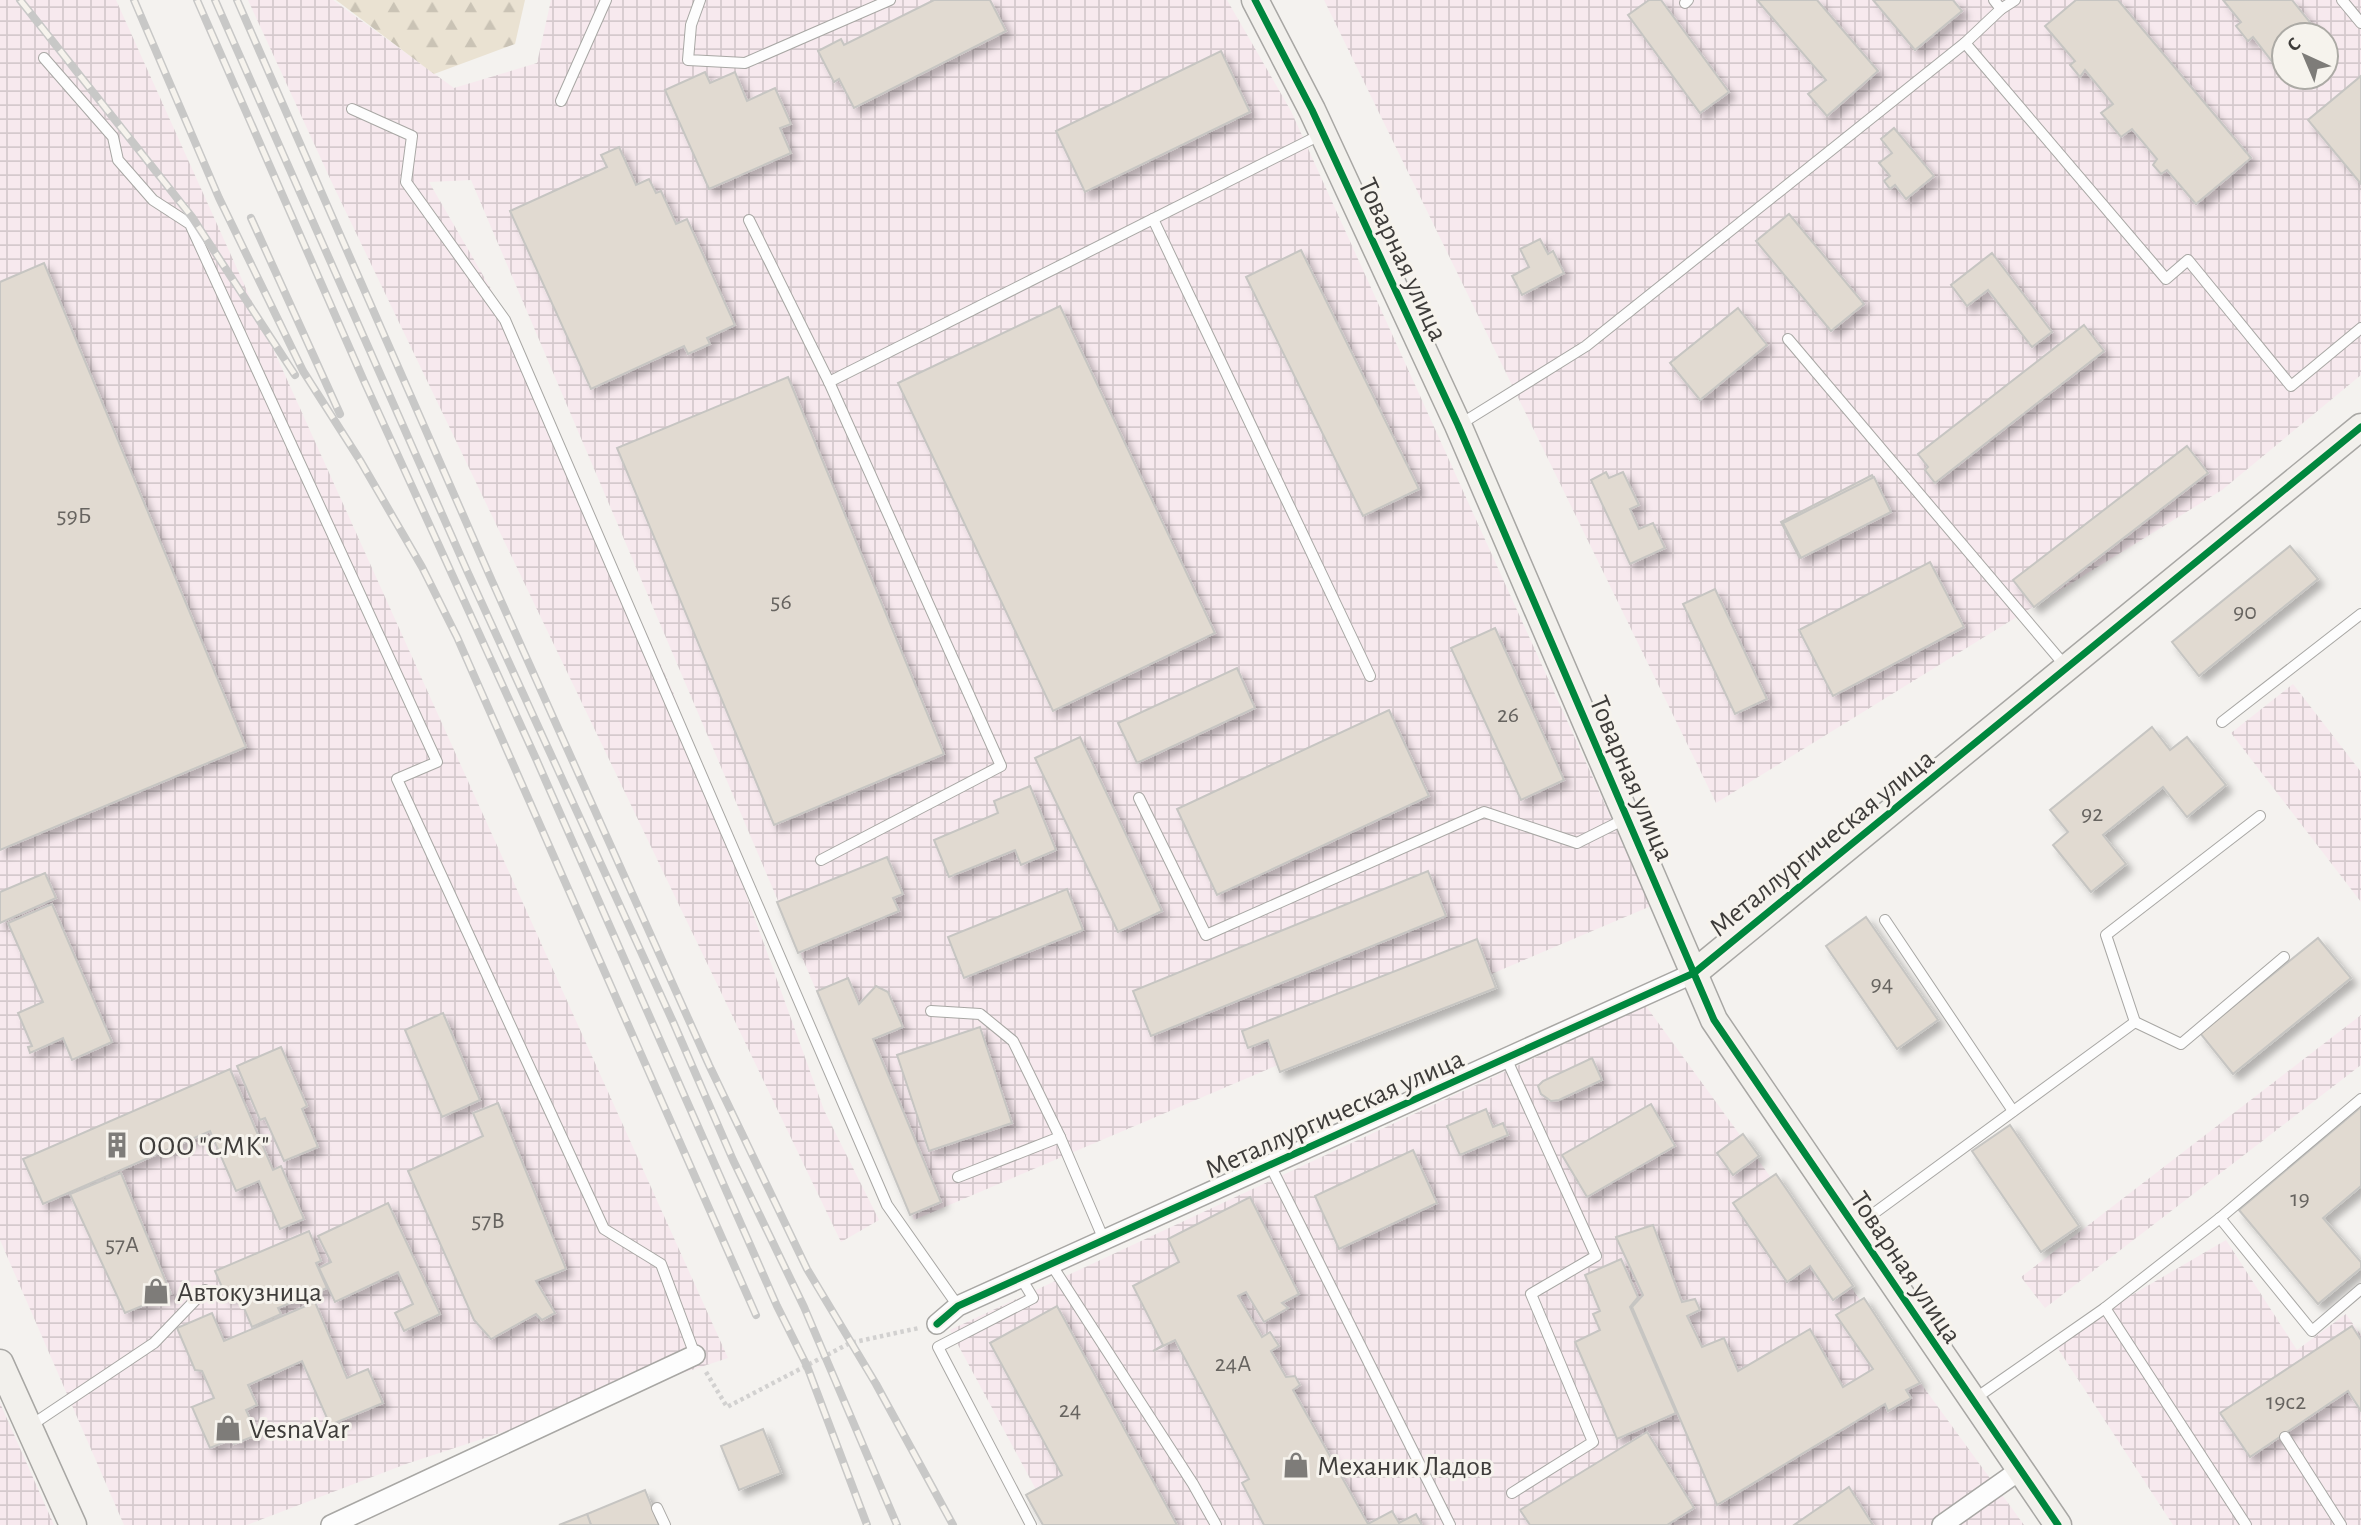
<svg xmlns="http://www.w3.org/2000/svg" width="2361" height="1525" font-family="'Alegreya Sans',sans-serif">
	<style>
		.industrial { fill: url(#industrial-grid); fill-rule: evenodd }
		.forest { fill: url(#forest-firs) }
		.building { fill: #e1dad1; stroke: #c6c5c2; stroke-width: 2; filter: url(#shadow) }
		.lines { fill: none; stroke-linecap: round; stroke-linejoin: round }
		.lane-casing { stroke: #a8a7a4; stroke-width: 12 }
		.street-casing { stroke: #a8a7a4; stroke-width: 22 }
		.secondary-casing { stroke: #a8a7a4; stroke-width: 29 }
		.path { stroke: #d2d1d0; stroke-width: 4.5; stroke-dasharray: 3.5 3.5; stroke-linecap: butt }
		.lane { stroke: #fdfdfd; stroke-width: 10 }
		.street { stroke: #fdfdfd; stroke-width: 19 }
		.secondary { stroke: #f2f0ec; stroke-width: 26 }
		.rail-casing { stroke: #c8c8c7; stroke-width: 8 }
		.rail { stroke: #f6f3ed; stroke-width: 5; stroke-dasharray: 16; stroke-linecap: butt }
		.cycleway-casing { stroke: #f6f3ed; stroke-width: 11 }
		.cycleway { stroke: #00873e; stroke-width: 7 }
		.labels { text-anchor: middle; stroke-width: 6; stroke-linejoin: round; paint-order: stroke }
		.number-label { font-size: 24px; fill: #676460 }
		.street-label { font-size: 28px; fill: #3e3c3a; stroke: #f6f3ed }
		.poi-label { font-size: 28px; fill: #3e3c3a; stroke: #f6f3ed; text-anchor: start }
	</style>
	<defs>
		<pattern id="industrial-grid" width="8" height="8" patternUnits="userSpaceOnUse" patternTransform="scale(1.75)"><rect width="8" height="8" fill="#f7e9ee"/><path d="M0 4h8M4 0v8" fill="none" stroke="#d5c9cd"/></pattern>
		<pattern id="forest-firs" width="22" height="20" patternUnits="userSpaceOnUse" patternTransform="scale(1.75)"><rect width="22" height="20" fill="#eae2d2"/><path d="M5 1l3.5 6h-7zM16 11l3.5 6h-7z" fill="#cac3b5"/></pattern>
		<filter id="shadow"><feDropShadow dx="6" dy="6" stdDeviation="3.5" flood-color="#0004"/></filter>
	</defs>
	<rect width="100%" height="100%" fill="#f4f2ef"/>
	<g class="industrial">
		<path d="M0 0H116L728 1358 406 1464 247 1525H124L0 1240Z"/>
		<path d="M248 0H333L454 88 537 63 551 0H1227L1291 111 1651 906 914 1220 471 180 429 182 491 289 673 692 824 1110 879 1220 841 1242 333 185Z"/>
		<path d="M1324 0H2361V375L2222 490 1716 803ZM2284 35H2326V77H2284Z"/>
		<path d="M2293 684 2361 772V902L2231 733Z"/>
		<path d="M1646 1006 2024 1525H1055L950 1330Z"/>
		<path d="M2361 1015V1065L2045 1308 2021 1277Z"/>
		<path d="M2226 1240 2297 1350 2346 1314 2361 1335V1525H2173L2053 1341Z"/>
		<path d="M0 1403 54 1525H0Z"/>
	</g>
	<path class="forest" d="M336 0H525L515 44 434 74Z"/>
	<g class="building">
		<path d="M934 0H990L1006 31 854 108 839 79 834 82 818 51 841 39 844 45Z"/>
		<path d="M1649 0H1661L1729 92 1700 113 1628 15Z"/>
		<path d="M1757 0H1817L1878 71 1827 116 1808 94 1826 80Z"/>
		<path d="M1873 0H1953L1962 11 1915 50Z"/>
		<path d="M2076 0H2118L2251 158 2196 204 2167 170 2161 174 2153 165 2157 159 2132 129 2121 137 2101 113 2113 104 2085 70 2080 77 2070 65 2075 61 2045 26Z"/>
		<path d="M2223 0H2292L2316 30 2311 35H2284V56L2274 64 2253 37 2248 41 2236 26 2241 22Z"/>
		<path d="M1221 51 1250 112 1085 192 1056 131Z"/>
		<path d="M705 72 710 83 735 72 747 101 775 88 791 124 780 128 791 153 709 189 665 90Z"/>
		<path d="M2361 76V184L2308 120Z"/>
		<path d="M1894 128 1934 176 1906 199 1895 185 1890 189 1884 181 1890 176 1879 163 1892 153 1881 139Z"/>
		<path d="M619 147 636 185 649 179 656 193 661 191 676 224 687 219 735 325 707 338 710 344 688 354 684 346 591 389 510 211 607 167 601 155Z"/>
		<path d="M1789 214 1864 304 1831 331 1756 241Z"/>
		<path d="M1540 239 1548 254 1553 251 1564 273 1522 295 1512 276 1529 267 1520 249Z"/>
		<path d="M1301 250 1419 489 1363 516 1246 277Z"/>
		<path d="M1992 253 2052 332 2032 347 1988 290 1967 306 1951 285Z"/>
		<path d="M44 263 246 747 0 850V282Z"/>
		<path d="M1060 306 1215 633 1053 711 898 383Z"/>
		<path d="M1738 308 1767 345 1700 400 1670 363Z"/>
		<path d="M2084 325 2104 351 1935 483 1925 470 1928 467 1918 454Z"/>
		<path d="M788 377 944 754 774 825 617 448Z"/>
		<path d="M2187 446 2208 473 2034 607 2013 580Z"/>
		<path d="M1606 472 1609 478 1623 472 1639 505 1630 509 1639 529 1653 523 1665 548 1630 564 1591 480Z"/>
		<path d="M1872 475 1890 510 1799 557 1781 522Z"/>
		<path d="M1874 477 1891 512 1801 558 1783 523Z"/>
		<path d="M2290 546 2318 579 2199 676 2172 642Z"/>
		<path d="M1930 562 1964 627 1833 696 1799 630Z"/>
		<path d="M1715 589 1767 699 1735 714 1683 604Z"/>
		<path d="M1495 628 1564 780 1521 800 1451 648Z"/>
		<path d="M1237 668 1255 708 1137 763 1118 723Z"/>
		<path d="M1389 710 1429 796 1217 895 1177 809Z"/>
		<path d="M2152 727 2170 750 2187 737 2226 785 2187 817 2163 787 2103 835 2126 864 2091 892 2053 845 2068 832 2050 810Z"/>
		<path d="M1080 737 1162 911 1118 932 1035 758Z"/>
		<path d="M1030 786 1056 850 1021 865 1015 850 949 877 934 840 998 813 994 801Z"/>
		<path d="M887 857 903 894 893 898 899 911 798 953 777 902Z"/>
		<path d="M1428 871 1446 916 1151 1036 1133 991Z"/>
		<path d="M45 873 56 898 0 923V892Z"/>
		<path d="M1067 889 1083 930 964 978 948 937Z"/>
		<path d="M52 904 112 1042 72 1060 63 1038 30 1053 28 1047 32 1046 18 1013 43 1002 8 923Z"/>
		<path d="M1866 917 1938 1020 1897 1049 1826 946Z"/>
		<path d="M2318 938 2351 978 2233 1074 2200 1033Z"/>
		<path d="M1477 939 1496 988 1280 1072 1268 1040 1248 1048 1242 1031Z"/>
		<path d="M848 978 859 1004 876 986 888 992 903 1027 873 1039 941 1202 910 1215 817 991Z"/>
		<path d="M443 1013 480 1100 442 1117 405 1030Z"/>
		<path d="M980 1027 1012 1123 929 1151 897 1055Z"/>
		<path d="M281 1047 307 1106 302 1109 318 1147 284 1161 265 1118 260 1120 237 1066Z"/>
		<path d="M1592 1058 1602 1080 1559 1100 1551 1101 1541 1094 1538 1086 1543 1081Z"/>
		<path d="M230 1069 273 1170 281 1166 304 1219 280 1229 259 1181 236 1191 210 1131 43 1204 23 1159Z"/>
		<path d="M498 1103 566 1269 536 1281 555 1313 542 1320 536 1314 491 1339 474 1320 408 1171 483 1136 473 1113Z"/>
		<path d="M1651 1104 1675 1146 1587 1197 1562 1155Z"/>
		<path d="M2361 1107V1186L2323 1218 2361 1262V1268L2318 1304 2239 1210Z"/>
		<path d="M1486 1109 1493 1127 1503 1123 1508 1135 1460 1155 1447 1126Z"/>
		<path d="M2010 1125 2079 1226 2041 1252 1972 1151Z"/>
		<path d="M1743 1134 1759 1156 1733 1175 1717 1153Z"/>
		<path d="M1413 1150 1437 1203 1339 1249 1315 1196Z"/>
		<path d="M121 1173 171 1294 125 1313 70 1194Z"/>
		<path d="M1776 1174 1853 1286 1833 1300 1810 1266 1787 1282 1733 1203Z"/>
		<path d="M1250 1197 1299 1294 1282 1303 1288 1308 1264 1322 1246 1292 1238 1296 1262 1337 1270 1332 1279 1346 1271 1351 1286 1377 1295 1376 1300 1385 1293 1390 1368 1524 1392 1511 1399 1523 1416 1514 1422 1525H1264L1242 1483 1249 1479 1175 1340 1153 1351 1163 1345 1133 1286 1179 1262 1168 1239Z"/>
		<path d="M388 1203 440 1314 404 1331 395 1313 413 1304 398 1272 335 1302 319 1268 331 1262 318 1236Z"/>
		<path d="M1653 1225 1682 1302 1695 1299 1700 1310 1687 1316 1702 1347 1724 1338 1738 1371 1810 1329 1843 1387 1873 1369 1836 1315 1864 1298 1920 1383 1906 1390 1911 1398 1888 1411 1885 1404 1717 1505 1632 1307 1643 1295 1616 1237Z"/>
		<path d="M309 1231 321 1261 316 1263 327 1288 278 1308 281 1314 252 1327 238 1294 227 1299 215 1271Z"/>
		<path d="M1621 1259 1638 1297 1630 1307 1676 1413 1617 1439 1575 1342 1600 1330 1593 1314 1600 1311 1585 1275Z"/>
		<path d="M315 1302 347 1378 368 1369 383 1403 330 1425 302 1361 248 1385 257 1405 246 1410 257 1435 234 1444 232 1439 210 1448 192 1407 214 1398 202 1371 195 1370 177 1328 212 1313 224 1341Z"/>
		<path d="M1057 1306 1177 1525H1043L1026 1495 1062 1475 990 1343Z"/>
		<path d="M2352 1326 2361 1340V1411L2348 1391 2250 1457 2220 1413Z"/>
		<path d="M763 1429 781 1473 739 1490 721 1446Z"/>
		<path d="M1647 1432 1694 1508 1667 1525H1530L1520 1510Z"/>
		<path d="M1849 1487 1873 1525H1794Z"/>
		<path d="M645 1490 659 1525H591L587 1514Z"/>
		<path d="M587 1514 591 1525H559Z"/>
	</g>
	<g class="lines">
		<g class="lane-casing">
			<g id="lane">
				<path d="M700 0 691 25 688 60 745 63 890 0"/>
				<path d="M1994 0 2001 9"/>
				<path d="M2342 0 2361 23"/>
				<path d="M1685 3 1688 0"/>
				<path d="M1965 43 2166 279 2188 260 2291 386 2361 328"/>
				<path d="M44 58 113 137 118 160 153 200 190 224 437 762 397 779 604 1229 661 1264 695 1355"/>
				<path d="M561 101 606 0"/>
				<path d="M352 109 412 136 406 182 505 320 887 1205 958 1306"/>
				<path d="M1153 219 1370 676"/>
				<path d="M749 220 829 382 1322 134"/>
				<path d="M1788 339 2067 668"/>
				<path d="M1459 425 1586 346 1965 43 2001 9 2015 0"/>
				<path d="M2222 722 2361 614"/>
				<path d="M1139 798 1206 935 1484 812 1577 843 1627 818"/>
				<path d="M821 860 1001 766 829 382"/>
				<path d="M1885 920 2013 1111"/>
				<path d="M931 1011 980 1014 1013 1041 1060 1137 1104 1240"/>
				<path d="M2135 1022 2181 1044 2284 957"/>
				<path d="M1506 1058 1596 1256 1531 1294 1593 1442 1512 1493"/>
				<path d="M1270 1165 1450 1525"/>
				<path d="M958 1177 1060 1137"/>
				<path d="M2220 1218 2312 1331 2361 1289"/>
				<path d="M1858 1225 2135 1022 2106 935 2260 816"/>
				<path d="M1051 1264 1193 1484 1216 1525"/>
				<path d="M1021 1278 1033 1298 938 1347 1031 1525"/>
				<path d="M2105 1308 2246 1525"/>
				<path d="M1973 1400 2105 1308 2220 1218 2361 1099"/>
				<path d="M30 1426 154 1343 205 1290"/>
				<path d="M2285 1437 2341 1525"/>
				<path d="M657 1508 665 1525"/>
			</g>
		</g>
		<g class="street-casing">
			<g id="street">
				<path d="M937 1324 958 1306 1694 973"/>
				<path d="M331 1525 695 1355"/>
				<path d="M1942 1525 2020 1470"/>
			</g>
		</g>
		<g class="secondary-casing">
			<g id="secondary">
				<path d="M1255 0 1312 110 1458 425 1714 1020 2058 1525"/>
				<path d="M1694 973 2361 427"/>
				<path d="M0 1363 73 1525"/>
			</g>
		</g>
		<path class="path" d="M706 1372 727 1407 850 1343 919 1328"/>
		<use href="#lane" class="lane"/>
		<use href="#street" class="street"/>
		<use href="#secondary" class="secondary"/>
		<g class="rail-casing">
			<g id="rail">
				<path d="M20 0 192 217 295 375"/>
				<path d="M134 0 219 198 303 371 361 462 422 567 457 637 756 1315"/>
				<path d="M197 0 364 381 537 761 777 1306 807 1366 867 1525"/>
				<path d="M215 0 468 573 674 1024 733 1160 804 1307 897 1525"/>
				<path d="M237 0 492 581 709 1065 807 1269 876 1384 953 1525"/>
				<path d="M251 218 340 414"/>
			</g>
		</g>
		<use href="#rail" class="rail"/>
		<g class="cycleway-casing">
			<g id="cycleway">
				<path d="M1255 0 1312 110 1458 425 1714 1020 2058 1525"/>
				<path d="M937 1324 958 1306 1694 973 2361 427"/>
			</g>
		</g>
		<use href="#cycleway" class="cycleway"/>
	</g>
	<defs>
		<g id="building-bare" transform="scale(2.1)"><path d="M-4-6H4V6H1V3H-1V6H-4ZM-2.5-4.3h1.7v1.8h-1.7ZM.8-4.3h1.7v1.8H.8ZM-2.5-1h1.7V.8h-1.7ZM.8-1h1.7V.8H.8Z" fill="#7e7c79" stroke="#f6f3ed" stroke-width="2.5" paint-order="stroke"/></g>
		<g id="shop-bare" transform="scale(2.1)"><path d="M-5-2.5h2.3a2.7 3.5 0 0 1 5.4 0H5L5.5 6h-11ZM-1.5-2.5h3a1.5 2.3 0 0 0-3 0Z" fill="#7e7c79" stroke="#f6f3ed" stroke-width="2.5" paint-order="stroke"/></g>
	</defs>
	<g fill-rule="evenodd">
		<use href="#building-bare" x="117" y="1145"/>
		<use href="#shop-bare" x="156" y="1291"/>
		<use href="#shop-bare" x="228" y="1428"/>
		<use href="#shop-bare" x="1296" y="1465"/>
	</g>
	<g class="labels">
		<g class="number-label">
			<text x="74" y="523">59Б</text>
			<text x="781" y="609">56</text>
			<text x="2245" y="619">90</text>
			<text x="1508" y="722">26</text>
			<text x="2092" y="821">92</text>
			<text x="1882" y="991">94</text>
			<text x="2300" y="1206">19</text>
			<text x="488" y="1228">57В</text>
			<text x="122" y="1252">57А</text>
			<text x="1233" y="1371">24А</text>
			<text x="2286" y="1409">19с2</text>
			<text x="1070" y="1417">24</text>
		</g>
		<g class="street-label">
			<text transform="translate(1404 259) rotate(65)" y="10">Товарная улица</text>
			<text transform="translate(1633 778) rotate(67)" y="10">Товарная улица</text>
			<text transform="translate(1821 842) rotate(-39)" y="10">Металлургическая улица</text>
			<text transform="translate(1334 1113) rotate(-24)" y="10">Металлургическая улица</text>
			<text transform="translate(1907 1267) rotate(56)" y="10">Товарная улица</text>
		</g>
		<g class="poi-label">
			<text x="138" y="1155">ООО "СМК"</text>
			<text x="177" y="1301">Автокузница</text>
			<text x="249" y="1438">VesnaVar</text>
			<text x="1317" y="1475">Механик Ладов</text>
		</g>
	</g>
	<g transform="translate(2305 56) rotate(316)"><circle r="33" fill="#f6f3ed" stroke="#acaaa5" stroke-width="2"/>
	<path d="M0-5L12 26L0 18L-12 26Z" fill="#7e7c79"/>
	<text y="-10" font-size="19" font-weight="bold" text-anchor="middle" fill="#3e3c3a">С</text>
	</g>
</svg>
